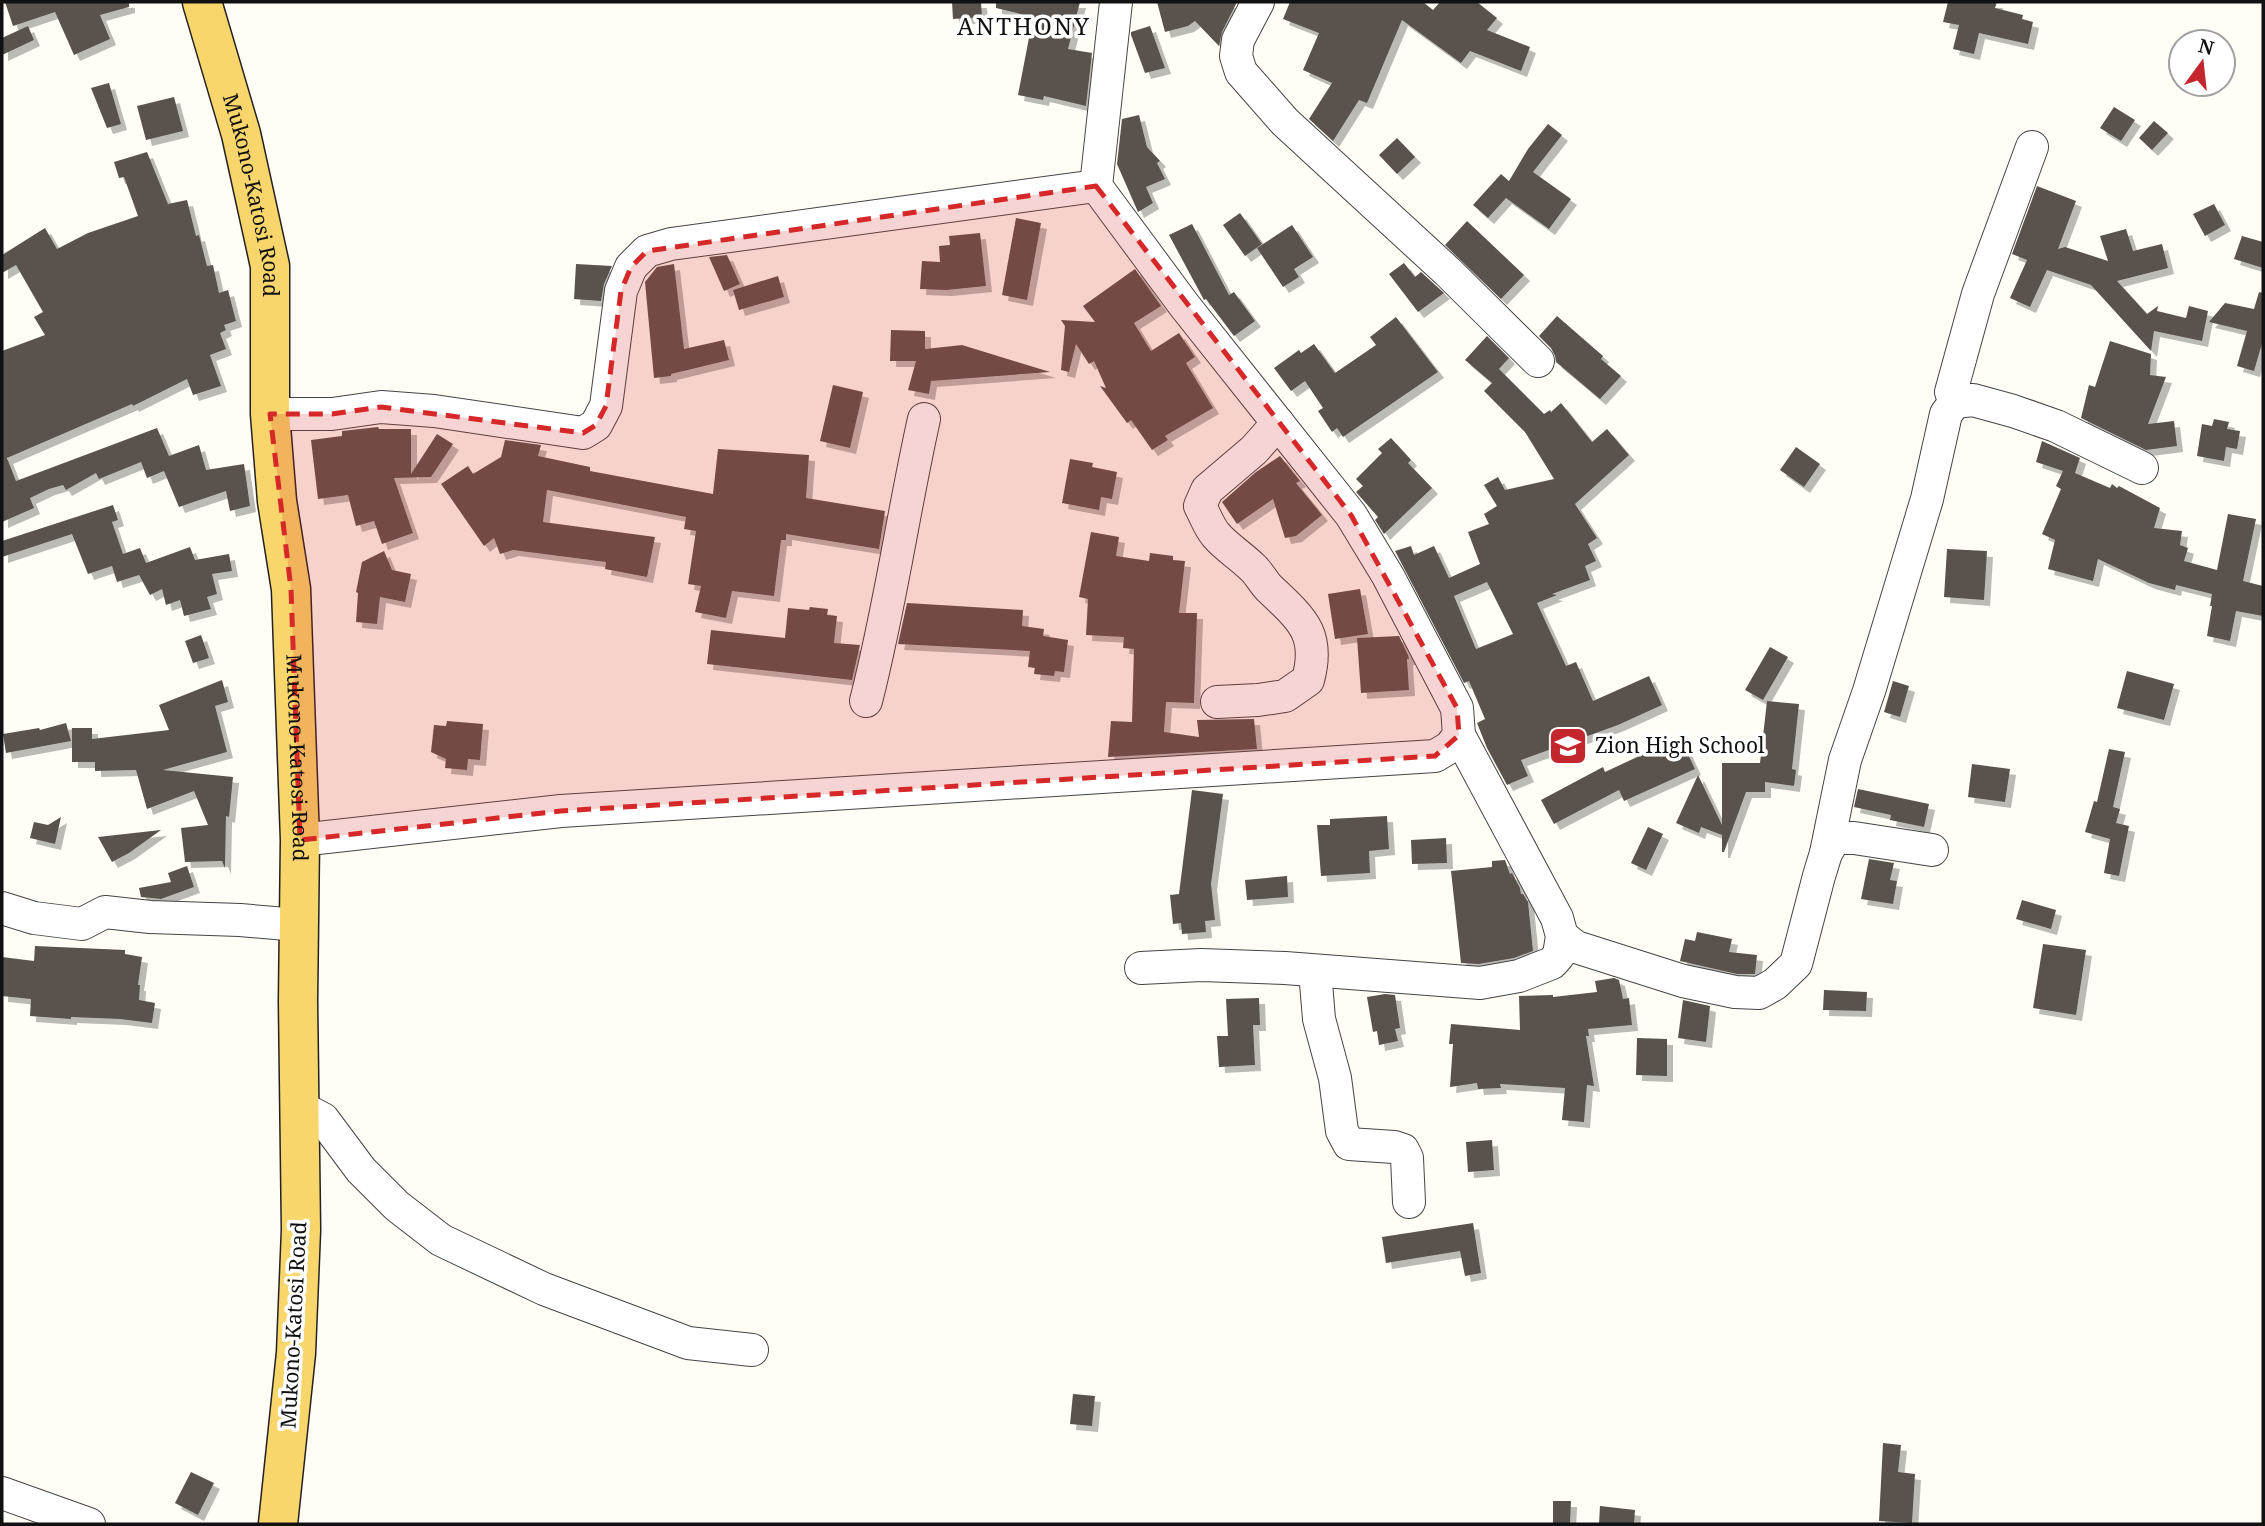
<svg xmlns="http://www.w3.org/2000/svg" width="2265" height="1526" font-family="'Noto Serif',serif">
	<style>
		.building { fill: #5a524d; fill-rule: evenodd; filter: url(#shadow) }
		.lines { fill: none; stroke-linecap: round; stroke-linejoin: round }
		.minor-casing { stroke: #444; stroke-width: 34 }
		.major-casing { stroke: #222; stroke-width: 41 }
		.minor { stroke: #fff; stroke-width: 32 }
		.major { stroke: #f9d66b; stroke-width: 38 }
		.marked { fill: #d62828; fill-opacity: 0.2; stroke: #d62828; stroke-width: 5; stroke-dasharray: 14 9; stroke-linejoin: round }
		.labels { text-anchor: middle; stroke-width: 7; stroke-linejoin: round; paint-order: stroke }
		.street-label { font-size: 21px; fill: #111; stroke: #fff }
		.poi-label { font-size: 21px; fill: #111; stroke: #fff; text-anchor: start }
		.quarter-label { font-size: 24px; letter-spacing: 2px; fill: #111; stroke: #fff }
	</style>
	<defs>
		<filter id="shadow"><feDropShadow dx="6" dy="6" stdDeviation="0" flood-color="#0004"/></filter>
	</defs>
	<rect width="100%" height="100%" fill="#fffdf5"/>
	<g class="building">
		<path d="M5 2H129V7L100 15 110 39 74 55 55 12 13 26Z"/>
		<path d="M952 2H981L982 17 953 19Z"/>
		<path d="M996 2H1080L1068 49 1092 53 1086 106 1044 96 1043 100 1018 95 1033 17 996 8Z"/>
		<path d="M1157 2H1237L1222 32 1219 46 1195 21 1188 26 1165 32Z"/>
		<path d="M1290 2H1423L1433 10 1440 2H1477L1497 18 1487 30 1530 47 1521 71 1470 51 1461 63 1402 20 1367 103 1359 100 1333 141 1309 119 1332 83 1303 70 1319 33 1283 19Z"/>
		<path d="M1948 2H1997L1995 8 2023 15 2022 19 2033 22 2028 44 1979 33 1974 54 1953 49 1959 25 1943 22Z"/>
		<path d="M28 26 34 40 2 55V38Z"/>
		<path d="M1150 26 1165 68 1145 73 1131 35V32Z"/>
		<path d="M109 83 121 124 107 128 91 88Z"/>
		<path d="M174 97 183 131 146 140 137 106Z"/>
		<path d="M2114 107 2135 120 2121 141 2100 128Z"/>
		<path d="M1139 115 1147 147 1160 161 1157 163 1165 179 1146 187 1153 203 1138 212 1117 164 1122 119Z"/>
		<path d="M2154 121 2168 133 2152 150 2139 138Z"/>
		<path d="M1548 124 1562 135 1533 172 1571 199 1549 229 1506 198 1488 218 1473 205 1501 174 1509 181 1528 149Z"/>
		<path d="M1397 138 1415 157 1397 174 1379 155Z"/>
		<path d="M147 152 168 204 187 200 196 236 199 235 207 266 213 265 219 293 228 290 236 321 224 325 226 330 220 333 226 349 210 355 221 386 193 395 187 379 133 406 132 404 7 458 16 481 157 428 169 456 199 445 206 470 244 464 250 506 230 511 226 491 179 507 164 471 147 478 141 462 99 479 96 473 66 490 63 485 49 489 30 498 34 508 2 522V351L45 335 34 317 43 312 16 265 2 273V255L45 228 57 249 88 233 138 216 124 177 119 178 114 162Z"/>
		<path d="M2037 186 2076 201 2058 249 2065 247 2108 261 2100 236 2126 229 2133 251 2162 244 2168 268 2117 281 2147 314 2158 306 2157 311 2186 318 2189 306 2208 311 2202 341 2154 331 2151 351 2091 285 2047 270 2030 307 2010 298 2027 260 2012 254Z"/>
		<path d="M2214 204 2225 225 2205 236 2193 214Z"/>
		<path d="M1240 213 1262 244 1245 256 1223 225Z"/>
		<path d="M1016 218 1041 223 1027 300 1002 295Z"/>
		<path d="M1467 221 1524 275 1501 299 1445 245Z"/>
		<path d="M1192 224 1229 295 1234 292 1255 321 1234 336 1206 299 1204 300 1169 235Z"/>
		<path d="M1292 225 1313 257 1294 269 1299 277 1283 287 1257 248Z"/>
		<path d="M980 233 986 286 946 290 920 289 922 261 940 262 939 246 950 245 949 236Z"/>
		<path d="M2242 236 2263 242V268L2234 259Z"/>
		<path d="M727 255 740 284 724 291 709 257Z"/>
		<path d="M1404 263 1415 277 1421 272 1444 293 1418 312 1389 274Z"/>
		<path d="M576 264 612 266 604 284 601 301 574 299Z"/>
		<path d="M674 264 684 349 724 340 729 360 671 374V376L654 378 645 282 657 267Z"/>
		<path d="M1135 269 1161 306 1134 323 1151 351 1179 333 1195 357 1186 363 1213 408 1165 436 1168 440 1152 450 1131 420 1127 423 1100 386 1106 388 1094 361 1089 364 1076 344 1069 372 1061 370 1065 326 1061 320 1095 322 1083 306Z"/>
		<path d="M778 276 784 297 739 310 733 290Z"/>
		<path d="M2259 292 2263 293V340L2254 371 2237 366 2247 331 2209 322 2225 303 2254 309Z"/>
		<path d="M1557 316 1603 356 1601 359 1621 376 1600 399 1556 362 1555 356 1551 348 1539 336Z"/>
		<path d="M1396 317 1438 372 1343 437 1337 428 1332 432 1318 411 1323 408 1305 381 1291 391 1274 368 1299 350 1301 353 1314 344 1335 373 1376 345 1370 337Z"/>
		<path d="M891 330 925 331V349L962 345 1050 372 931 381 929 394 908 390 916 361H890Z"/>
		<path d="M1487 336 1509 358 1499 369 1544 414 1550 410 1551 412 1561 403 1592 442 1607 429 1629 455 1575 504 1597 538 1588 544 1596 561 1585 566 1590 580 1552 594 1557 595 1537 603 1566 666 1576 662 1593 701 1649 676 1662 705 1618 725 1521 760 1528 776 1507 785 1487 748 1477 723 1485 719 1469 681 1464 683 1395 551 1411 546 1414 555 1434 546 1449 578 1480 564 1468 532 1489 524 1484 514 1497 506 1484 485 1498 477 1505 490 1554 479 1525 432 1484 391 1492 383 1465 360ZM1487 582 1513 634 1476 649 1454 596Z"/>
		<path d="M2110 341 2151 354 2150 375 2166 377 2148 424 2174 421 2177 446 2146 450 2081 418 2089 385 2095 387Z"/>
		<path d="M833 385 863 392 850 448 820 441Z"/>
		<path d="M2214 419 2229 422 2227 429 2240 431 2237 449 2226 447 2224 461 2197 456 2202 424 2212 426Z"/>
		<path d="M378 427 379 429H411V474L437 434 453 444 431 477 394 478 413 533 382 544 374 521 356 526 348 495 318 499 311 440 342 436V431Z"/>
		<path d="M1391 438 1411 460 1408 463 1432 488 1384 534 1375 520 1378 517 1356 492 1363 486 1356 479 1382 453 1378 449Z"/>
		<path d="M505 440 541 445 538 456 590 467V471L713 494 718 449 809 455 806 498 885 511 879 549 786 534V540H781L774 596 732 591 726 618 695 612 701 586 688 584 696 531 684 529 686 517 547 490 543 522 655 537 647 577 605 569 606 562 513 550 500 554 494 538 484 546 441 484 468 466 473 474 501 457Z"/>
		<path d="M2042 441 2080 458 2075 473 2110 488 2112 484 2117 488 2119 486 2160 508 2154 528 2182 531 2180 545 2188 548 2184 561 2217 570 2228 514 2256 519 2243 581 2263 586V616L2236 611 2230 641 2207 636 2212 606H2210L2212 594 2176 585 2175 590 2149 583 2098 559 2093 581 2048 569 2055 540 2042 534 2061 489 2056 486 2063 471 2036 462Z"/>
		<path d="M1796 447 1820 464 1804 487 1780 470Z"/>
		<path d="M1280 456 1300 481 1296 483 1322 515 1296 536 1285 538 1273 499 1237 524 1222 502 1256 472Z"/>
		<path d="M1070 459 1093 463 1092 467 1117 472 1112 499 1101 497 1099 510 1062 503Z"/>
		<path d="M113 505 118 520 112 522 123 554 140 548 146 563 190 547 195 560 229 554 232 571 212 574 217 594 207 597 211 609 184 616 180 600 166 605 162 589 150 595 139 575 117 582 112 566 88 574 72 534 2 557V541Z"/>
		<path d="M1091 532 1119 537 1116 556 1149 561 1150 553 1173 556V560L1185 561 1179 613H1197L1194 703 1166 702 1164 732 1199 737 1197 720 1254 719 1257 749 1108 757 1111 721 1132 722 1134 649 1123 648 1124 637 1086 635 1088 599 1079 597Z"/>
		<path d="M1947 549 1987 551 1984 600 1944 597Z"/>
		<path d="M384 551 392 570 411 574 405 602 380 597 377 624 356 622 358 593 356 592 362 562Z"/>
		<path d="M1360 589 1368 634 1335 639 1328 594Z"/>
		<path d="M907 603 1023 610 1022 626 1044 629 1043 636 1068 640 1064 672 1055 671 1054 676 1034 674 1035 668 1028 667 1030 651 898 644Z"/>
		<path d="M810 607 828 609 827 615 837 616 834 643 860 645 852 680 707 664 711 630 785 638 788 608 809 610Z"/>
		<path d="M201 635 209 658 193 663 185 641Z"/>
		<path d="M1399 636 1408 655 1409 659H1407L1409 690 1361 693 1357 638Z"/>
		<path d="M1770 647 1788 657 1763 700 1745 690Z"/>
		<path d="M2127 671 2174 684 2164 720 2117 708Z"/>
		<path d="M222 680 228 702 215 706 227 752 163 770 233 777 229 817 226 816 225 868 222 861 185 862 181 828 208 825 194 791 147 809 136 770 95 771V762H72V728H92V739L169 730 159 705Z"/>
		<path d="M1893 681 1909 686 1900 717 1884 712Z"/>
		<path d="M1767 701 1799 704 1792 769 1796 770 1794 786 1765 782V792H1746L1724 852H1722V835L1701 827 1699 833 1676 823 1698 775 1722 825V763H1760Z"/>
		<path d="M447 721 483 724 480 760 468 759 467 770 445 768 446 759 431 752 434 725 446 726Z"/>
		<path d="M66 723 71 741 6 753 3 734 39 728 40 730Z"/>
		<path d="M1680 737 1695 769 1624 801 1619 790 1554 824 1541 800 1603 767 1605 772Z"/>
		<path d="M2109 749 2125 752 2113 807 2120 809 2116 823 2129 826 2119 876 2104 873 2110 839 2085 832 2094 801 2097 802Z"/>
		<path d="M1972 764 2010 769 2005 802 1968 797Z"/>
		<path d="M1858 789 1929 804 1924 827 1890 820 1891 815 1854 807Z"/>
		<path d="M1192 790 1223 794 1211 884 1215 920 1205 921 1206 932 1182 934 1181 923 1173 924 1170 895 1179 894Z"/>
		<path d="M1387 816 1389 849 1369 851 1370 873 1321 876 1317 825H1330V819Z"/>
		<path d="M61 817 55 844 30 838 34 822 48 825Z"/>
		<path d="M1648 827 1663 834 1646 870 1631 863Z"/>
		<path d="M161 830 129 853 112 862 98 837Z"/>
		<path d="M1446 838 1447 863 1412 864 1411 840Z"/>
		<path d="M1869 859 1894 863 1890 880 1897 881 1893 904 1861 899Z"/>
		<path d="M1505 860 1510 874 1512 873 1520 888 1521 894H1523L1528 902 1533 951 1514 958 1479 964 1461 963 1451 871 1492 867V861Z"/>
		<path d="M187 866 194 887 161 899 141 897 139 888 171 882 168 873Z"/>
		<path d="M1287 876 1288 897 1247 900 1245 880Z"/>
		<path d="M2022 900 2056 910 2051 929 2016 919Z"/>
		<path d="M1697 932 1732 939 1729 952 1757 955 1755 974H1737L1680 961 1685 939 1695 941Z"/>
		<path d="M2043 944 2086 950 2076 1015 2033 1008Z"/>
		<path d="M35 946 125 950V954L142 957 138 985H140L139 1000 155 1003 152 1023 120 1019 71 1017V1019L30 1016 31 999 2 996V957L34 961Z"/>
		<path d="M1614 978 1619 980 1623 999 1629 998 1632 1025 1588 1029 1589 1036H1586L1594 1086 1587 1085 1584 1122 1562 1120 1565 1088 1500 1084 1501 1088 1478 1089 1477 1083 1450 1087 1453 1044H1449L1451 1024 1520 1030 1519 996 1553 995V997L1597 992 1595 981Z"/>
		<path d="M1824 990 1867 992 1866 1011 1823 1010Z"/>
		<path d="M1385 994 1395 995 1400 1028 1395 1029 1398 1041 1379 1045 1377 1031 1373 1032 1367 997Z"/>
		<path d="M1259 998 1260 1025H1253L1255 1065 1219 1067 1217 1036H1228L1226 999Z"/>
		<path d="M1683 1000 1710 1006 1706 1042 1678 1038Z"/>
		<path d="M1637 1038 1667 1039V1076L1636 1075Z"/>
		<path d="M1492 1140 1494 1170 1468 1172 1466 1142Z"/>
		<path d="M1473 1223 1481 1273 1465 1276 1460 1251 1386 1263 1382 1237Z"/>
		<path d="M1073 1394 1095 1396 1092 1426 1070 1424Z"/>
		<path d="M1883 1443 1901 1445 1898 1472 1915 1474 1912 1523 1879 1521Z"/>
		<path d="M191 1472 214 1483 198 1515 175 1503Z"/>
		<path d="M1553 1501H1571L1570 1524H1553Z"/>
		<path d="M1600 1506 1635 1510 1634 1524H1599Z"/>
	</g>
	<g class="lines">
		<g class="minor-casing">
			<g id="minor">
				<path d="M1258 2 1238 40 1236 56 1241 72 1285 122 1448 272 1538 361"/>
				<path d="M1955 402 1951 392 1978 294 2032 147"/>
				<path d="M270 414H332L381 407 434 411 583 433 596 425 606 406 621 291 631 267 647 251 671 244 1096 186"/>
				<path d="M866 701C890 608 903 513 924 419"/>
				<path d="M1217 702 1258 700 1285 696 1308 680C1321 632 1300 618 1269 588 1263 582 1259 573 1252 567 1241 556 1226 547 1216 535 1209 527 1205 515 1200 506L1207 490 1254 450 1278 423"/>
				<path d="M300 840 561 811 1435 756 1450 747 1459 735 1457 708 1388 576 1351 515 1184 305 1096 186 1116 2"/>
				<path d="M1826 853 1845 760 1869 691 1927 499 1946 414 1955 402 1973 400 2013 411 2056 426 2142 468"/>
				<path d="M2 908 34 918 82 924 105 912 150 917 240 920 298 925"/>
				<path d="M1562 936 1576 947 1683 981 1735 992 1759 993 1775 984 1796 964 1819 876 1826 853 1835 838H1854L1932 850"/>
				<path d="M1141 968 1201 965 1285 968 1480 983 1519 976 1552 963 1559 955 1562 936 1557 918 1459 735"/>
				<path d="M1315 971 1319 1019 1335 1078 1342 1131 1349 1144 1394 1147 1403 1150 1407 1158 1409 1202"/>
				<path d="M298 1106 323 1119 361 1170 397 1206 441 1240 544 1289 688 1343 752 1350"/>
				<path d="M2 1493 89 1524"/>
			</g>
		</g>
		<g class="major-casing">
			<g id="major">
				<path id="s1" d="M202 2 241 134 270 266V414L277 501 291 589 300 840 298 1001 301 1230 296 1353 278 1524"/>
			</g>
		</g>
		<use href="#minor" class="minor"/>
		<use href="#major" class="major"/>
	</g>
	<path class="marked" d="M1096 186 1351 515 1457 708 1459 735 1435 756 561 811 300 840 291 589 270 414H332L381 407 583 433 596 425 606 406 621 291 631 267 647 251Z"/>
	<defs>
		<g id="school-square" transform="scale(2.0125)"><rect x="-9" y="-9" width="18" height="18" rx="4" fill="#c4262e" stroke="#fff"/><path d="M0-5L7-2L0 1L-7-2ZM-4 1L0 2.5L4 1V4Q0 6-4 4Z" fill="#fff"/></g>
	</defs>
	<g fill-rule="evenodd">
		<use href="#school-square" x="1568" y="746"/>
	</g>
	<g class="labels">
		<g class="street-label">
			<text dy="7" stroke="none"><textPath href="#s1" startOffset="200">Mukono-Katosi Road</textPath></text>
			<text dy="7" stroke="none"><textPath href="#s1" startOffset="766">Mukono-Katosi Road</textPath></text>
			<text transform="translate(294 1325) rotate(-87)" y="7">Mukono-Katosi Road</text>
		</g>
		<g class="poi-label">
			<text x="1595" y="753">Zion High School</text>
		</g>
		<g class="quarter-label">
			<text x="1024" y="35">ANTHONY</text>
		</g>
	</g>
	<rect width="2265" height="1526" fill="none" stroke="#111111" stroke-width="7"/>
	<g transform="translate(2202 63) rotate(15)"><circle r="33" fill="#ffffff" stroke="#a0a0a0" stroke-width="2"/>
	<path d="M0-5L12 26L0 18L-12 26Z" fill="#c4262e"/>
	<text y="-10" font-size="19" font-weight="bold" text-anchor="middle" fill="#111111">N</text>
	</g>
</svg>
